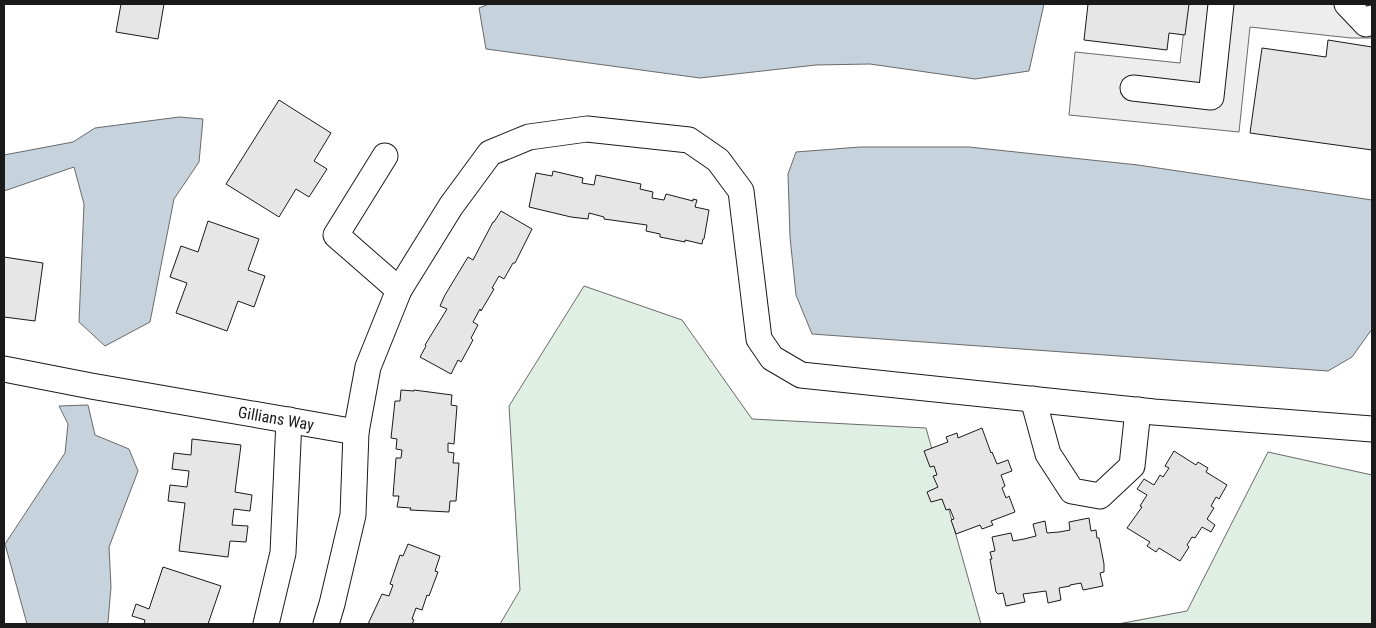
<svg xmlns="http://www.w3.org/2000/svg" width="1376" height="628" font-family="'Roboto Condensed',sans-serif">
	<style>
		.green { fill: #e0efe3; stroke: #6a6a6a }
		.parking { fill: #ededed; stroke: #6a6a6a }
		.water { fill: #c6d2dc; stroke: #6a6a6a }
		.building { fill: #e6e6e6; stroke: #1a1a1a }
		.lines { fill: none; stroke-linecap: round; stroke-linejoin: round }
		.minor-casing { stroke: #1a1a1a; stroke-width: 27 }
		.minor { stroke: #fff; stroke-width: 25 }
		.labels { text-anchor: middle; stroke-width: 4; stroke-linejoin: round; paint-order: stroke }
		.street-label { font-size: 16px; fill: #1a1a1a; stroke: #fff }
	</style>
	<rect width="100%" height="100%" fill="#fff"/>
	<g class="green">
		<path d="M584 286 682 320 752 419 926 428 981 624H500L520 590 509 406Z"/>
		<path d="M1268 452 1372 475V624H1118L1187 611Z"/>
	</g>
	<path class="parking" d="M1187 4H1372V38H1351L1250 27 1239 132 1069 115 1075 52 1180 63Z"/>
	<g class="water">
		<path d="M489 4H1044L1029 71 975 79 870 64 816 65 700 78 486 49 479 8Z"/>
		<path d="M179 117 203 119 199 162 174 199 150 322 105 346 79 322 84 204 74 167 4 191V155L73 142 95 128Z"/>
		<path d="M860 147H969L1138 165 1372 200V329L1352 357 1328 371 812 334 796 295 790 237 788 174 796 152Z"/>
		<path d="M88 405 95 435 129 449 138 471 109 547 111 587 108 622 106 624H27L5 544 65 453 68 424 59 406Z"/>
	</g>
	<g class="building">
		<path d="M121 4H164L158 39 116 32Z"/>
		<path d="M1088 4H1189L1185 35 1169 33 1167 50 1084 40Z"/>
		<path d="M1328 40 1372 47V150L1250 133 1262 48 1326 57Z"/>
		<path d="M279 100 331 133 314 161 327 169 309 197 296 189 279 217 226 184Z"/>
		<path d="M553 171 583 178 582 183 594 185 596 175 641 184 640 189 653 192 652 198 664 200 666 194 693 201V199L697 200 695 207 709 210 704 239H703L702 244 685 240V242L660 237V234L646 231 647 225 604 219V217L589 213 588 219 571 217 529 207 536 173 552 176Z"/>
		<path d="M501 211 532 229 515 263H513L504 279 499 276 492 288 494 289 481 311 480 309 473 322 478 325 471 338 473 340 461 362 458 360 451 374 420 357 426 346 425 345 447 309 440 306 445 295 468 257 473 260 493 222H494Z"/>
		<path d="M208 221 259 239 248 270 265 276 254 307 238 301 227 331 176 313 187 283 170 277 181 246 198 252Z"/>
		<path d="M4 257 43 263 35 321 4 317Z"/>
		<path d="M401 390 414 391V390L452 395 451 405 457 406 454 444 448 443V452L454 453 453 463H459L456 501H450L449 512 410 510 411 508 397 507 399 496H393L396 458H401L402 450 396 449 397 439 391 438 395 401H400Z"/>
		<path d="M982 428 991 453 992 452 997 464 1008 460 1012 471 1001 475 1005 486 1002 488 1006 498 1009 496 1015 512 991 521 993 525 982 529 980 525 956 534 951 520 954 519 950 509 946 510 942 499 931 502 927 492 938 487 933 476 937 475 934 466 930 467 924 451 948 442 946 437 957 433 958 438Z"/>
		<path d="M192 439 241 445 235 492 252 495 250 511 234 509 232 525 248 526 246 542 230 541 228 557 179 551 185 503 168 501 170 485 187 487 189 471 172 469 174 453 191 455Z"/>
		<path d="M1174 451 1196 465 1198 462 1208 468 1206 472 1227 485 1219 499 1216 497 1211 506 1214 508 1207 519 1215 525 1211 532 1202 527 1195 538 1192 537 1187 545 1189 547 1180 561 1159 548 1156 552 1147 546 1150 542 1127 528 1142 507 1140 506 1147 495 1137 489 1144 479 1154 485 1160 475 1163 477 1169 468 1165 466Z"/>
		<path d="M1089 518 1091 531 1096 530 1097 538H1099L1104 564V572L1100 573 1103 586 1083 590 1081 583 1070 585V586L1059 588 1061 600 1048 603 1046 591 1023 594 1025 602 1006 606 1003 593 998 594 996 592 990 559H992L990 552 995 551 992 537 1011 533 1013 541 1024 539 1036 536 1033 524 1045 521 1047 533 1059 532 1070 530 1069 522Z"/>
		<path d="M408 544 440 556 435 571 438 572 429 596 427 595 422 610 416 608 412 619 414 620 412 624H368L382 594 389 596 393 585 390 584 400 555 403 556Z"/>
		<path d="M163 567 221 586 208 624H144L145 620 132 616 136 604 149 609Z"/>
	</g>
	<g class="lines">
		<g class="minor-casing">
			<g id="minor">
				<path d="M1347 4 1366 24 1372 18"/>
				<path d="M1133 88 1211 97 1221 4"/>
				<path d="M385 156 336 235 399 290"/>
				<path d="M4 369 91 386 356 432 353 515 332 604 326 624"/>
				<path d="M1033 399 1048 454 1072 491 1100 496 1132 466 1138 410"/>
				<path d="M356 432 368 367 399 290 451 206 490 153 529 137 587 129 689 140 718 160 741 191 759 339 772 358 801 375 1154 412 1372 429"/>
				<path d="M266 624 283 553 289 420"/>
			</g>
		</g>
		<use href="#minor" class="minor"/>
	</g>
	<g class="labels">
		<g class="street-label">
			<text transform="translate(276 418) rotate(10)" y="6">Gillians Way</text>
		</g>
	</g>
	<rect width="1376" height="628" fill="none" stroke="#1a1a1a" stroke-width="10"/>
</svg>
